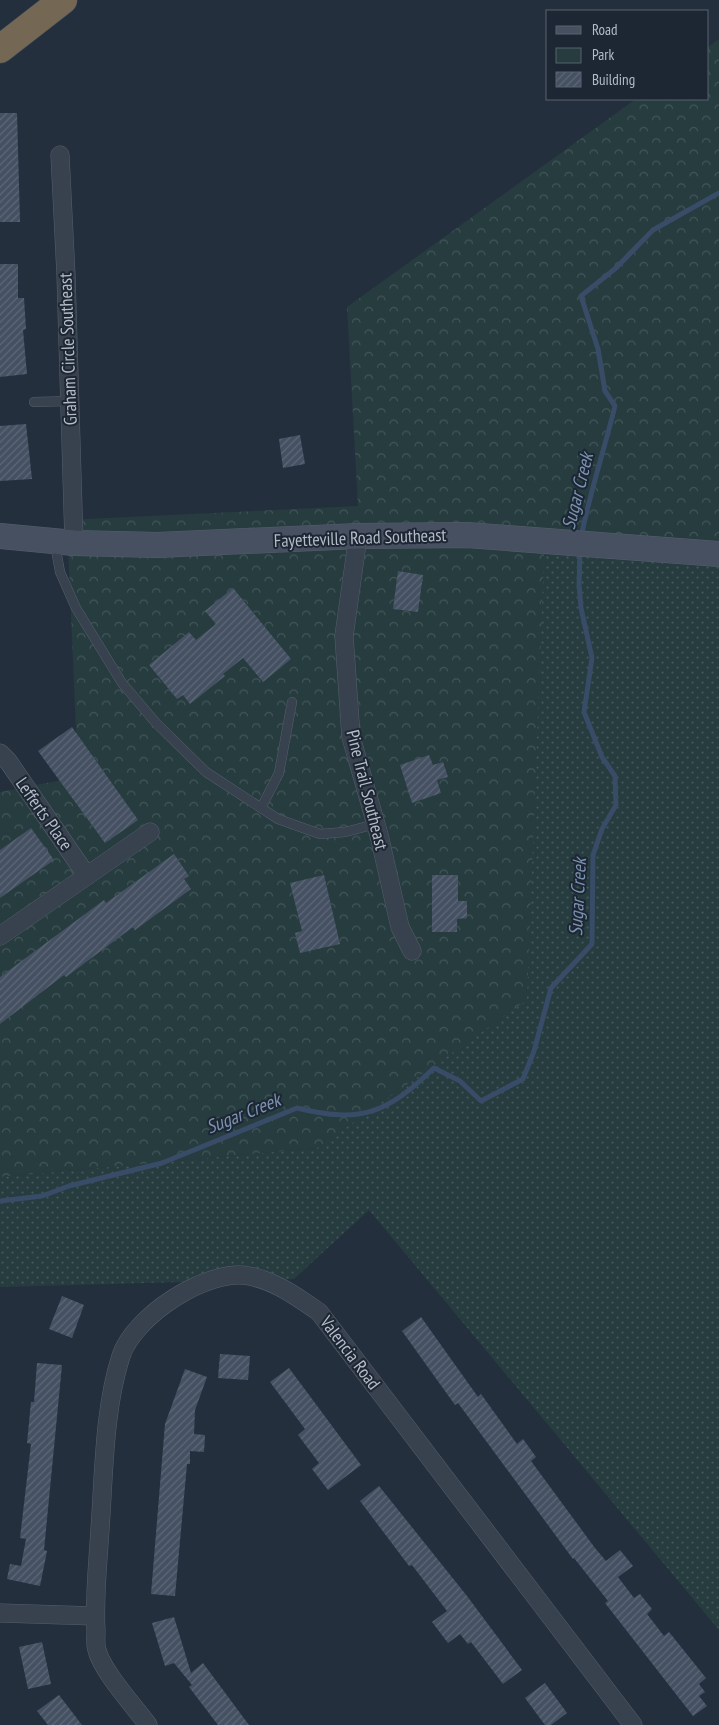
<svg xmlns="http://www.w3.org/2000/svg" width="719" height="1725" font-family="'PT Sans Narrow',sans-serif">
	<style>
		.green { fill: url(#green-dots) }
		.forest { fill: url(#forest-crowns) }
		.lines { fill: none; stroke-linecap: round; stroke-linejoin: round }
		.stream { stroke: #394c67; stroke-width: 5 }
		.building { fill: url(#building-hatch) }
		.lane-casing { stroke: #565f6c; stroke-width: 10 }
		.street-casing { stroke: #565f6c; stroke-width: 19 }
		.secondary-casing { stroke: #565f6c; stroke-width: 26 }
		.highway-casing { stroke: #434c59; stroke-width: 29 }
		.lane { stroke: #38414e; stroke-width: 9 }
		.street { stroke: #38414e; stroke-width: 18 }
		.secondary { stroke: #465061; stroke-width: 25 }
		.highway { stroke: #746855; stroke-width: 28 }
		.labels { text-anchor: middle; stroke-width: 4; stroke-linejoin: round; paint-order: stroke }
		.street-label { font-size: 18px; fill: #b4bcc9; stroke: #1d2633 }
		.water-label { font-size: 19px; font-style: italic; fill: #7c92b1; stroke: #1d2633 }
	</style>
	<defs>
		<pattern id="green-dots" width="8" height="8" patternUnits="userSpaceOnUse" patternTransform="scale(1.25)"><rect width="8" height="8" fill="#263c3f"/><path d="M2 2h.1M6 6h.1" fill="none" stroke="#435659" stroke-width="1.8" stroke-linecap="round"/></pattern>
		<pattern id="forest-crowns" width="20" height="18" patternUnits="userSpaceOnUse" patternTransform="scale(1.25)"><rect width="20" height="18" fill="#263c3f"/><path d="M2 6a3 3 0 1 1 6 0M12 15a3 3 0 1 1 6 0" fill="none" stroke="#435659"/></pattern>
		<pattern id="building-hatch" width="6" height="6" patternUnits="userSpaceOnUse" patternTransform="scale(1.25)"><rect width="6" height="6" fill="#455162"/><path d="M-1 1l2-2M0 6l6-6M5 7l2-2" fill="none" stroke="#5d6877"/></pattern>
	</defs>
	<rect width="100%" height="100%" fill="#242f3e"/>
	<path class="green" d="M545 530 719 548V1630L369 1210 294 1279 0 1287V1177L317 1148Z"/>
	<path class="forest" d="M719 39V548L545 530 527 1000 317 1148 0 1177V792L78 777 67 520 358 506 347 307 636 99H708V47Z"/>
	<g class="lines">
		<g class="stream">
			<path d="M581 537C590 493 604 450 615 406L605 391 598 349 581 296 616 268 653 230 719 193"/>
			<path d="M0 1201 42 1196 69 1186 162 1163 297 1108C362 1124 387 1113 434 1068L460 1081 481 1101 523 1079 534 1051 551 988 592 944 593 855 602 829 616 805 615 776 602 757 584 712 592 658 581 608 579 585 580 550"/>
		</g>
	</g>
	<g class="building">
		<path d="M0 113H17L20 222H0Z"/>
		<path d="M0 264H18V298H24L26 329 23 330 27 374 0 377Z"/>
		<path d="M26 424 32 479 0 481V426Z"/>
		<path d="M300 435 305 464 283 468 279 439Z"/>
		<path d="M398 571 423 575 418 612 393 609Z"/>
		<path d="M233 588 291 659 263 682 243 658 223 674 225 676 190 704 183 695 177 699 149 665 189 632 196 640 216 624 205 611Z"/>
		<path d="M72 727 138 820 105 843 38 751Z"/>
		<path d="M429 755 433 765 443 762 448 777 437 780 441 793 412 803 400 765Z"/>
		<path d="M31 828 54 860 0 898V850Z"/>
		<path d="M174 854 189 876 184 879 191 889 135 930 133 927 66 977 64 975 0 1024V977L104 900 106 903Z"/>
		<path d="M324 875 340 944 300 953 295 933 302 931 290 883Z"/>
		<path d="M432 875H458V901H467V918L457 919V932H432Z"/>
		<path d="M62 1296 84 1305 72 1338 49 1329Z"/>
		<path d="M421 1317 478 1397 481 1394 517 1444 523 1439 536 1457 531 1461 595 1548 606 1561 620 1550 633 1566 618 1577 634 1598 640 1594 652 1609 647 1614 664 1636 669 1632 706 1678 699 1684 705 1692 699 1696 707 1706 693 1716 605 1603 608 1601 574 1558 573 1559 458 1403 455 1405 402 1331Z"/>
		<path d="M220 1354 250 1356 248 1380 218 1378Z"/>
		<path d="M37 1363 62 1365 44 1550 47 1551 40 1586 7 1579 10 1564 21 1566 26 1539 20 1538 31 1444 27 1443 31 1402H34Z"/>
		<path d="M289 1368 361 1465 328 1490 312 1469 319 1463 298 1435 305 1429 270 1382Z"/>
		<path d="M185 1369 207 1377 195 1410 194 1434 205 1435 204 1452 190 1451V1464H187L175 1596 151 1594 165 1424Z"/>
		<path d="M379 1486 467 1596 522 1670 503 1684 471 1642 468 1644 460 1634 448 1643 432 1622 447 1611 412 1565 409 1566 360 1501Z"/>
		<path d="M174 1617 191 1673 203 1663 249 1725H218L189 1687 192 1685 174 1663 165 1666 152 1623Z"/>
		<path d="M42 1642 51 1684 28 1689 19 1647Z"/>
		<path d="M545 1683 567 1713 551 1725H545L525 1698Z"/>
		<path d="M59 1695 82 1725H48L37 1711Z"/>
	</g>
	<g class="lines">
		<g class="lane-casing">
			<g id="lane">
				<path d="M34 402 70 401"/>
				<path d="M55 544 60 572 76 608 122 683 156 723 206 772 278 819 320 834 345 832 376 824"/>
				<path d="M261 808 279 773 292 702"/>
			</g>
		</g>
		<g class="street-casing">
			<g id="street">
				<path d="M60 155 66 275 74 543"/>
				<path d="M358 536 344 636 351 737 379 835 400 927 412 951"/>
				<path d="M0 753 8 761 87 876"/>
				<path d="M0 936 150 832"/>
				<path d="M0 1613 95 1616"/>
				<path d="M148 1725C134 1706 102 1671 97 1650 95 1644 96 1637 96 1631 94 1597 98 1563 100 1529 104 1473 104 1408 121 1356 134 1316 207 1268 249 1276 276 1281 297 1297 319 1312L633 1725"/>
			</g>
		</g>
		<g class="secondary-casing">
			<path id="secondary" d="M0 536 74 543 158 545 358 536 467 535 719 554"/>
		</g>
		<g class="highway-casing">
			<path id="highway" d="M0 49 63 0"/>
		</g>
		<use href="#lane" class="lane"/>
		<use href="#street" class="street"/>
		<use href="#secondary" class="secondary"/>
		<use href="#highway" class="highway"/>
	</g>
	<g class="labels">
		<g class="street-label">
			<text transform="translate(68 349) rotate(-92)" y="6">Graham Circle Southeast</text>
			<text transform="translate(360 538) rotate(-2)" y="6">Fayetteville Road Southeast</text>
			<text transform="translate(367 790) rotate(76)" y="6">Pine Trail Southeast</text>
			<text transform="translate(44 814) rotate(55)" y="6">Lefferts Place</text>
			<text transform="translate(350 1353) rotate(53)" y="6">Valencia Road</text>
		</g>
		<g class="water-label">
			<text transform="translate(577 491) rotate(-76)" y="7">Sugar Creek</text>
			<text transform="translate(577 897) rotate(-87)" y="7">Sugar Creek</text>
			<text transform="translate(243 1113) rotate(-22)" y="7">Sugar Creek</text>
		</g>
	</g>
	<rect x="546" y="10" width="162" height="90" fill="#1d2633" stroke="#59626f"/>
	<rect x="556" y="26" width="25" height="8" fill="#465061" stroke="#59626f"/>
	<text x="592" y="35" font-size="15" fill="#b4bcc9">Road</text>
	<rect x="556" y="48" width="25" height="15" fill="#263c3f" stroke="#59626f"/>
	<text x="592" y="60" font-size="15" fill="#b4bcc9">Park</text>
	<rect x="556" y="72" width="25" height="15" fill="url(#building-hatch)" stroke="#59626f"/>
	<text x="592" y="85" font-size="15" fill="#b4bcc9">Building</text>
</svg>
